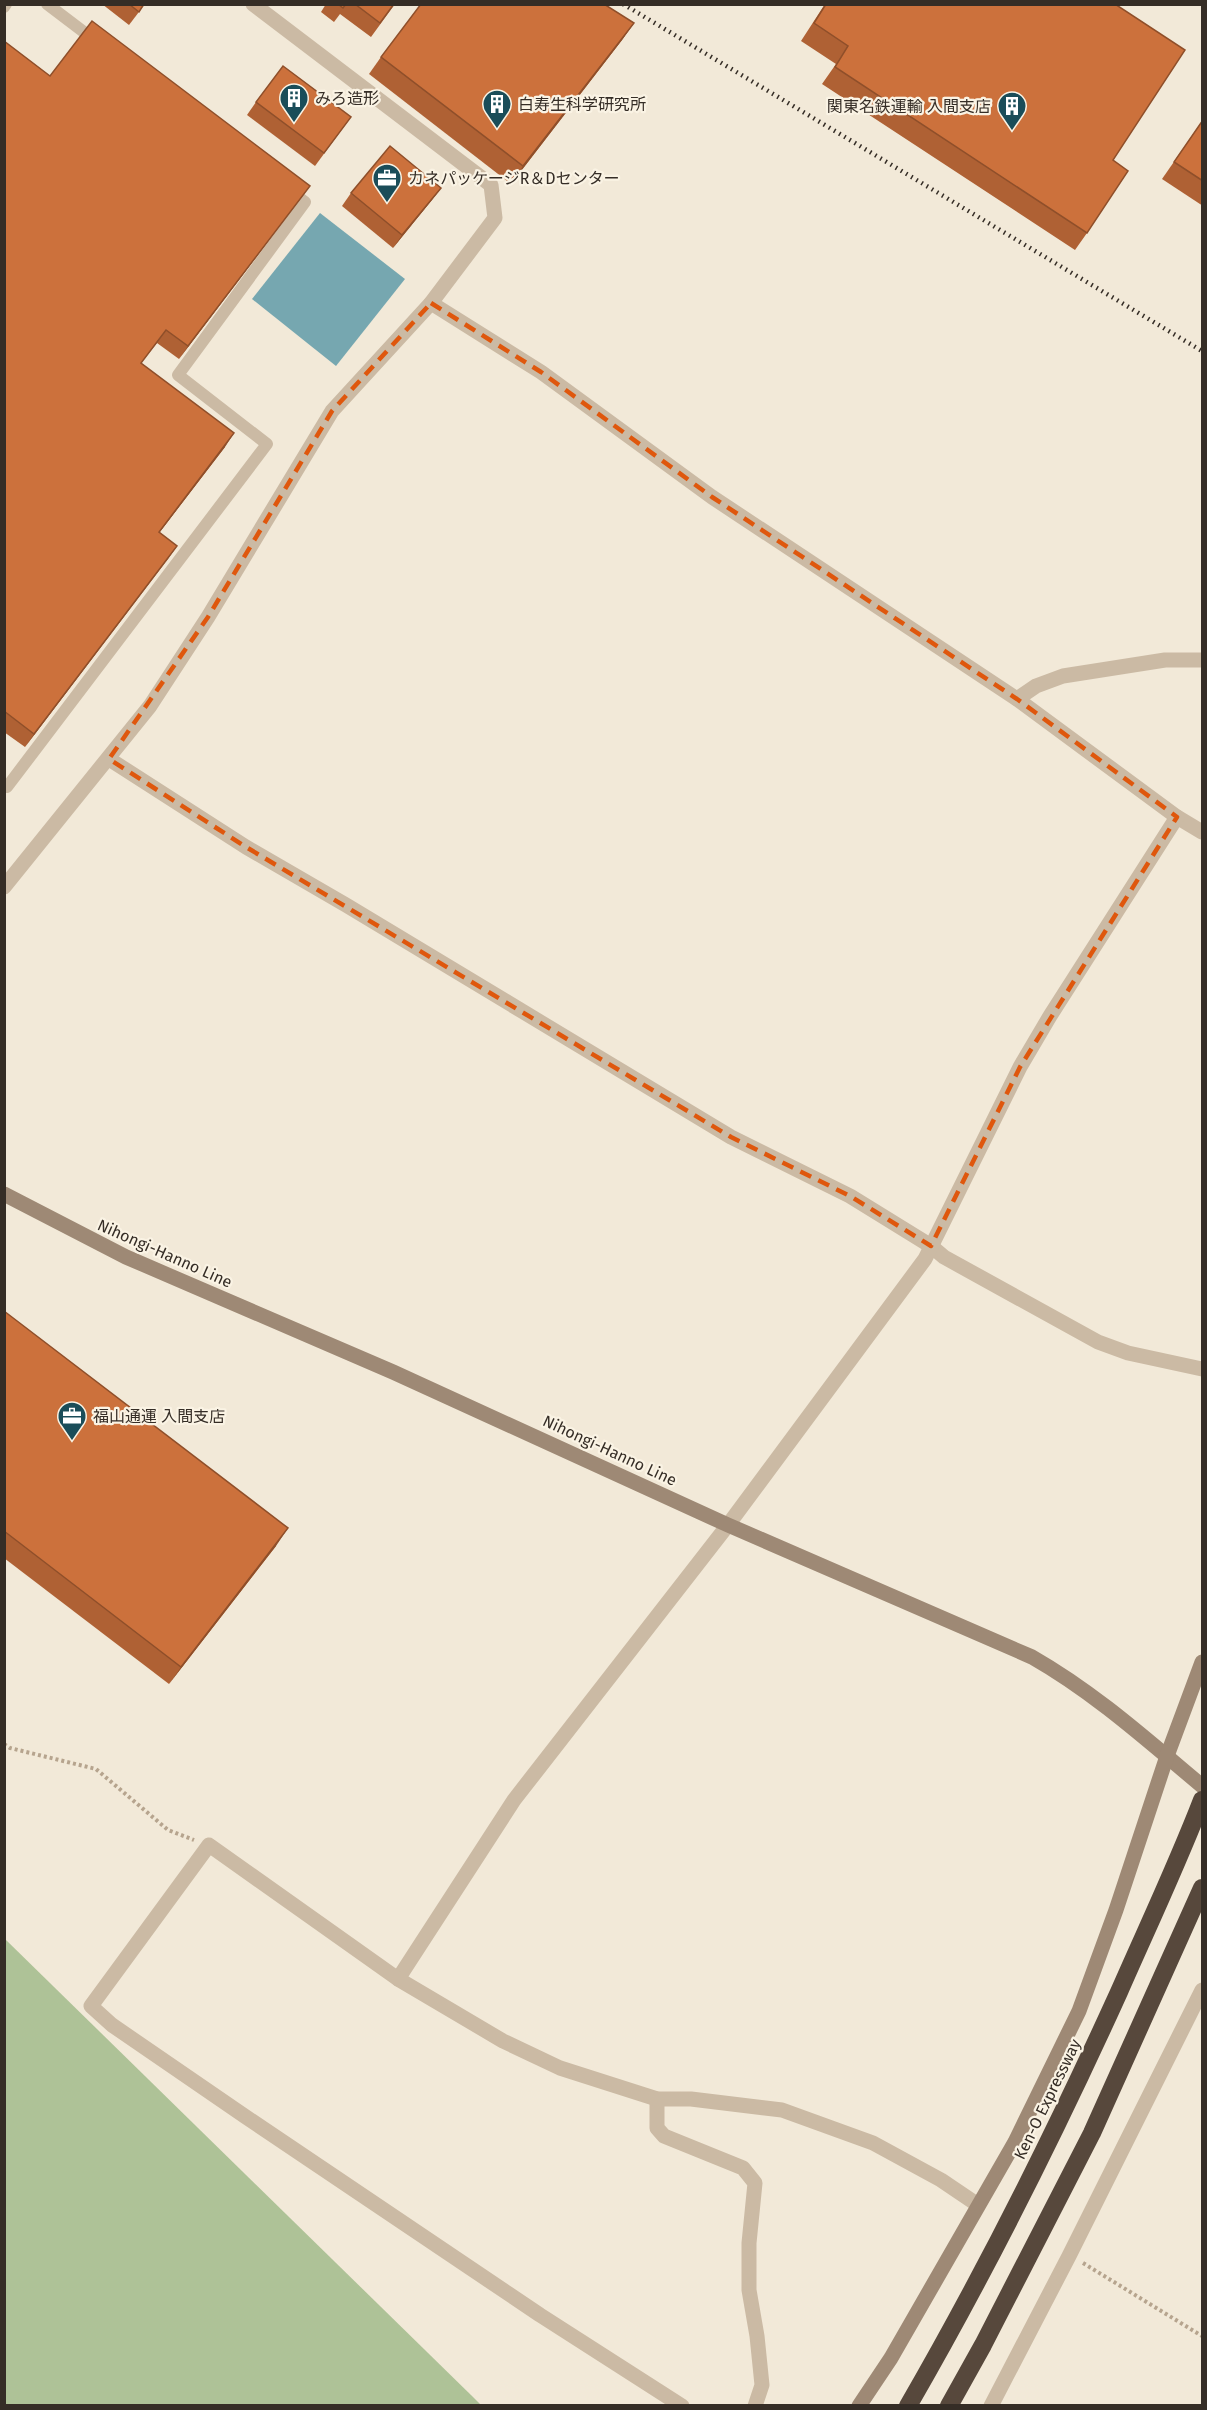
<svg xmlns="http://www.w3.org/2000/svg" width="1207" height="2410" font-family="'Fira Sans','Noto Sans JP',sans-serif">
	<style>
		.green { fill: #aec297 }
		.water { fill: #76a7b0 }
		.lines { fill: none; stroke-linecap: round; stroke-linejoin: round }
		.path { stroke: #b6a48e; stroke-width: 4; stroke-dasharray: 3 3; stroke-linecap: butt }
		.lane { stroke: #cbbaa4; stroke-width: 12 }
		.street { stroke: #cbbaa4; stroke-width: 15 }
		.secondary { stroke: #9e8975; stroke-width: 15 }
		.highway { stroke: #57483c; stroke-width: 18 }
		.rail { stroke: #352d26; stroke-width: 4.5; stroke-dasharray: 1.5 4.5; stroke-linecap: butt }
		.wall { fill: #af6134 }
		.shaded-wall { fill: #8f4f2a }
		.building { fill: #cc713c; stroke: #8f4f2a; stroke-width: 1.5 }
		.marked { fill: none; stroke: #df570d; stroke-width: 4.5; stroke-dasharray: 12 8; stroke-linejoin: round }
		.labels { text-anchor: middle; stroke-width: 4.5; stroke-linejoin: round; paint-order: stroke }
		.poi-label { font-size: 16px; fill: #352d26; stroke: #faf3e4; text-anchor: start }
		.street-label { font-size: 16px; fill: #352d26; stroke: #faf3e4 }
	</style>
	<rect width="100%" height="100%" fill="#f2e9d8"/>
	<path class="green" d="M5 1939 473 2397 481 2405H5Z"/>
	<path class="water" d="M320 213 405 279 336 366 252 299Z"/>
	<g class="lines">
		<g class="path">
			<path d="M4 1744 10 1748 96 1769 168 1830 194 1840"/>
			<path d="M1083 2263 1202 2336"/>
		</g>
		<g class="lane">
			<path d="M47 4 97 42"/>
			<path d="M4 7 6 4"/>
			<path d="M4 785 7 787 267 444 178 375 305 202 289 190"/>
		</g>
		<g class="street">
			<path d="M431 303 541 372 712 497 1017 699 1177 817 1202 832"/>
			<path d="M1017 699 1036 686 1063 676 1165 660H1202"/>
			<path d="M109 759 246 847 346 905 731 1137 850 1196 931 1246 944 1257 1098 1342 1128 1353 1202 1369"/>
			<path d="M4 887 150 706 208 617 332 411 431 303 495 218 491 185 253 4"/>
			<path d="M398 1979 514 1800 728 1525 925 1259 1020 1067 1050 1016 1177 817"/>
			<path d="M657 2099V2128L664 2136 743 2168 755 2183 749 2243V2290L757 2336 762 2385 755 2406"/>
			<path d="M682 2406 540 2315 246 2117 112 2025 91 2006 209 1845 398 1979 503 2041 560 2068 657 2099H691L782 2110 873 2143 941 2180 978 2205"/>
			<path d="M991 2406 1069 2256 1202 1990"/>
		</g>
		<g class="secondary">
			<path d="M4 1194 126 1257 393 1372 728 1525 1032 1657C1095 1693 1147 1740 1202 1786"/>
			<path d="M859 2406 891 2358 1015 2142 1079 2011 1116 1910 1167 1756 1202 1662"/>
		</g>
		<g class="highway">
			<path d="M908 2406C986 2271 1055 2133 1119 1992 1147 1928 1177 1865 1202 1800"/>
			<path d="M949 2406 983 2345 1092 2133 1202 1888"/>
		</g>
		<path class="rail" d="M623 4 1202 351"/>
	</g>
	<g class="wall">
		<path d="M102 4H145L129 25Z"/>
		<path d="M326 4H395L371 37 340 14 334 22 321 12Z"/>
		<path d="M825 4H1115L1113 160 1087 233 1075 250 822 84 836 64 801 41Z"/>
		<path d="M634 23 622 40 511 184 369 74 381 57Z"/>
		<path d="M4 41 50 76 310 186 179 359 157 343 141 363 225 447 159 533 177 546 25 747 4 732Z"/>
		<path d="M256 102 351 117 315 166 247 115Z"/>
		<path d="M1203 120V206L1162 179Z"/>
		<path d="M441 188 431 201 393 248 342 206 351 193Z"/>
		<path d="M4 1311 276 1546 169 1684 4 1558Z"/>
	</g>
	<g class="shaded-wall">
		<path d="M634 23 622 40 511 184 523 166Z"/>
		<path d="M310 186 300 199 179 359 188 346Z"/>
		<path d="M441 188 431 201 393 248 402 235Z"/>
		<path d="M234 433 225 447 149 546 159 532Z"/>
		<path d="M177 546 168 559 25 747 34 734Z"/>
		<path d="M288 1528 276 1546 169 1684 181 1667Z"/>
	</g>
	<g class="building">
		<path d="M129 4H144L139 12Z"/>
		<path d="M338 4H346L343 8Z"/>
		<path d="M355 4H394L380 23Z"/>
		<path d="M421 4H604L634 23 523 166 381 57Z"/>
		<path d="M826 4H1115L1185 50 1113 160 1128 171 1087 233 835 67 848 46 814 23Z"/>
		<path d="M92 21 310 186 188 346 166 330 141 363 234 433 159 532 177 546 34 734 4 711V41L50 76Z"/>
		<path d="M283 66 351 117 324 153 256 102Z"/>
		<path d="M1203 120V181L1174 162Z"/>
		<path d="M390 146 441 188 402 235 351 193Z"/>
		<path d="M4 1311 288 1528 181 1667 4 1531Z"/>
	</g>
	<path class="marked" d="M431 303 541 372 712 497 1017 699 1177 817 1020 1067 931 1246 850 1196 731 1137 246 847 109 759 208 617 332 411Z"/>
	<defs>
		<g id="building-pin" transform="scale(1.5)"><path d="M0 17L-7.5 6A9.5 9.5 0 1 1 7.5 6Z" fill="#1a4d59" stroke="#faf3e4"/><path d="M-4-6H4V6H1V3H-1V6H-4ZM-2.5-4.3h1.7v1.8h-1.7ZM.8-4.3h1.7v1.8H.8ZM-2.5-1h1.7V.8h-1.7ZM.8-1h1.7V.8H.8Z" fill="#fff"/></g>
		<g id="office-pin" transform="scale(1.5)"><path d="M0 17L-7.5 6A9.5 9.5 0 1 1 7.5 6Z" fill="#1a4d59" stroke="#faf3e4"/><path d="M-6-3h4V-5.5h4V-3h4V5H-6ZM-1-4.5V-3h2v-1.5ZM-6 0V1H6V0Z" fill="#fff"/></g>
	</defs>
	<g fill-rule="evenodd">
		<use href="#building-pin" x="294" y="98"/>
		<use href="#building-pin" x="497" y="104"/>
		<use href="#building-pin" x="1012" y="106"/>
		<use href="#office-pin" x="387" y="178"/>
		<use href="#office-pin" x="72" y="1416"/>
	</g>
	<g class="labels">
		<g class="poi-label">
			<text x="315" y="104">みろ造形</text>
			<text x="518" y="110">白寿生科学研究所</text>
			<text x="991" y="112" text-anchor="end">関東名鉄運輸 入間支店</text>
			<text x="408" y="184">カネパッケージR＆Dセンター</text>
			<text x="93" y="1422">福山通運 入間支店</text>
		</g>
		<g class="street-label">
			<text transform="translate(165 1253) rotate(24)" y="6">Nihongi-Hanno Line</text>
			<text transform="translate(610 1450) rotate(25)" y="6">Nihongi-Hanno Line</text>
			<text transform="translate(1047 2099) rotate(-64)" y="6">Ken-O Expressway</text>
		</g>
	</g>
	<rect width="1207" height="2410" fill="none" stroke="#352d26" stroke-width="12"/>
</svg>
